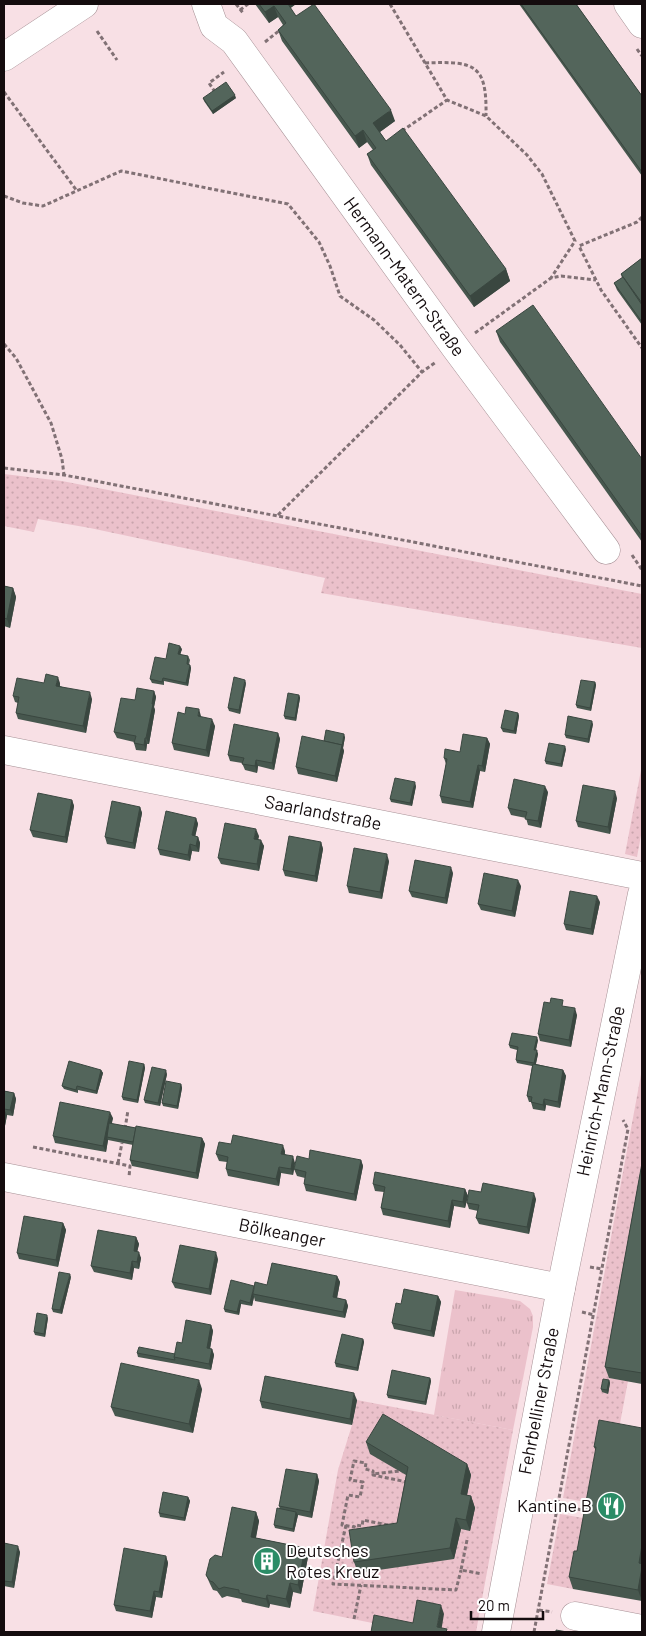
<svg xmlns="http://www.w3.org/2000/svg" width="646" height="1636" font-family="Barlow,sans-serif">
	<style>
		.grass { fill: url(#grass-dots) }
		.park { fill: url(#park-tufts) }
		.lines { fill: none; stroke-linecap: round; stroke-linejoin: round }
		.minor-casing { stroke: #a79196; stroke-width: 29 }
		.path { stroke: #817175; stroke-width: 3; stroke-dasharray: 4 2.5; stroke-linecap: butt }
		.minor { stroke: #fff; stroke-width: 28 }
		.wall { fill: #47574e }
		.shaded-wall { fill: #3a4740 }
		.building { fill: #53655b; stroke: #3a4740 }
		.labels { text-anchor: middle; stroke-width: 4; stroke-linejoin: round; paint-order: stroke }
		.street-label { font-size: 18px; fill: #140c0e; stroke: #fff }
		.poi-label { font-size: 18px; fill: #140c0e; stroke: #fff; text-anchor: end }
	</style>
	<defs>
		<pattern id="grass-dots" width="8" height="8" patternUnits="userSpaceOnUse" patternTransform="scale(1.25)"><rect width="8" height="8" fill="#ebc1cb"/><path d="M2 2h.1M6 6h.1" fill="none" stroke="#c9a5ad" stroke-width="1.8" stroke-linecap="round"/></pattern>
		<pattern id="park-tufts" width="24" height="20" patternUnits="userSpaceOnUse" patternTransform="scale(1.25)"><rect width="24" height="20" fill="#ebc1cb"/><path d="M3 7l-1-3M5 7V3M7 7l1-3M15 17l-1-3M17 17v-4M19 17l1-3" fill="none" stroke="#c9a5ad"/></pattern>
	</defs>
	<rect width="100%" height="100%" fill="#f8e0e5"/>
	<g class="grass">
		<path d="M4 474 62 481 642 594V648L321 593 325 578 90 528 38 519 34 532 4 526Z"/>
		<path d="M642 765V830L637 857 625 854Z"/>
		<path d="M642 1069V1197L609 1378 628 1381 618 1434 592 1503 563 1498Z"/>
		<path d="M357 1400 513 1430 476 1632H417L313 1611 338 1470 352 1425Z"/>
		<path d="M560 1514 589 1519 573 1589 547 1584Z"/>
	</g>
	<path class="park" d="M455 1290 520 1301 530 1309 533 1316V1327L513 1430 434 1415Z"/>
	<g class="lines">
		<g class="minor-casing">
			<g id="minor">
				<path d="M206 4 214 26 234 41 455 347 606 550"/>
				<path d="M628 4 642 24"/>
				<path d="M4 57 84 4"/>
				<path d="M4 750 642 876"/>
				<path d="M4 1177 561 1288"/>
				<path d="M575 1616 642 1629"/>
				<path d="M496 1632 561 1288 642 894"/>
			</g>
		</g>
		<g class="path">
			<path d="M236 4 243 13"/>
			<path d="M390 4 447 100 486 116 527 155 542 174 575 241 551 278"/>
			<path d="M240 10 248 4"/>
			<path d="M97 31 117 60"/>
			<path d="M265 42 280 30"/>
			<path d="M637 49 642 56"/>
			<path d="M425 63C475 61 487 64 486 116"/>
			<path d="M4 92 77 191"/>
			<path d="M215 92 209 83 224 72"/>
			<path d="M402 131 447 100"/>
			<path d="M4 196 23 203 43 206 121 171 288 204 319 242 330 266 340 296 374 320 400 345 422 372"/>
			<path d="M642 217 637 222 579 246 601 290 642 348"/>
			<path d="M475 333 551 278 561 276 596 280"/>
			<path d="M4 344 16 358 51 423 62 459 64 475"/>
			<path d="M4 468 64 475 137 489 642 586"/>
			<path d="M278 515 422 372 436 362"/>
			<path d="M632 555 642 570"/>
			<path d="M125 1129 128 1110"/>
			<path d="M33 1147 130 1166 129 1177"/>
			<path d="M118 1163 122 1143"/>
			<path d="M590 1267 602 1269"/>
			<path d="M582 1312 594 1315"/>
			<path d="M373 1474V1475L407 1482"/>
			<path d="M545 1503 588 1511"/>
			<path d="M346 1525 333 1584 456 1590 461 1570"/>
			<path d="M388 1525 363 1520 362 1526 355 1525 354 1527 342 1525 348 1495 360 1497 363 1482 350 1480 354 1461 366 1463 365 1469 373 1471V1474L400 1471"/>
			<path d="M467 1540 461 1570 482 1574"/>
			<path d="M539 1610 552 1612"/>
			<path d="M354 1619 361 1585"/>
			<path d="M534 1632 628 1129 623 1120"/>
		</g>
		<use href="#minor" class="minor"/>
	</g>
	<g class="wall">
		<path d="M255 4H296L290 8 296 16 395 121 380 132 386 141 506 269 510 281 474 307 371 165 367 154 373 150 367 142 359 148 282 41 278 30 283 25 278 17 269 23Z"/>
		<path d="M519 4H576L642 96V176Z"/>
		<path d="M203 98H236L213 114 204 101Z"/>
		<path d="M642 258V325L617 290 614 283 622 278 621 274Z"/>
		<path d="M496 331 642 459V542L500 342Z"/>
		<path d="M4 586 13 588 16 597 10 628 4 626Z"/>
		<path d="M182 649 180 655 188 656 190 660 189 665H190L191 668 188 686 164 681V685L152 683 150 679 166 659Z"/>
		<path d="M595 682 596 685 591 711 577 708 576 705Z"/>
		<path d="M44 683H60V686L92 699 86 733 18 719 16 713 18 703 15 702 13 696Z"/>
		<path d="M246 683 240 714 229 711 228 708Z"/>
		<path d="M154 691 156 697 154 707 155 710 149 744H147L146 751 136 750 134 743V742L117 738 114 732 135 700Z"/>
		<path d="M299 695 300 698 296 721 285 719 284 716Z"/>
		<path d="M518 713 519 716 516 734 503 732 501 728Z"/>
		<path d="M185 714 201 716V717L215 726 209 757 174 750 172 743Z"/>
		<path d="M593 724 589 743 566 738 565 735Z"/>
		<path d="M278 733 280 739 274 770 258 766 257 773 245 770 242 763 230 761 228 755Z"/>
		<path d="M345 737 343 748 344 751 337 782 298 774 296 767 324 741Z"/>
		<path d="M487 738 490 744 485 772 480 771 473 808 442 803 440 796 446 764 444 758 460 752Z"/>
		<path d="M566 749 562 767 546 764 545 761Z"/>
		<path d="M416 786 412 806 391 802 390 799Z"/>
		<path d="M548 792 541 828 528 825 526 818 511 815 508 808Z"/>
		<path d="M617 798 610 834 578 827 576 821Z"/>
		<path d="M72 800 74 806 67 843 33 837 30 830Z"/>
		<path d="M140 807 142 813 135 849 107 844 105 837Z"/>
		<path d="M196 818 198 824 195 836 198 837 200 843 199 852 192 851 190 861 160 855 158 849Z"/>
		<path d="M259 836 258 839 264 846 259 871 221 864 218 858Z"/>
		<path d="M321 842 323 849 317 882 285 876 283 870Z"/>
		<path d="M389 861 382 899 349 893 347 886Z"/>
		<path d="M453 873 447 904 412 897 409 891Z"/>
		<path d="M521 886 515 917 481 910 478 904Z"/>
		<path d="M600 902 593 935 566 930 564 924Z"/>
		<path d="M565 1007 577 1015 571 1047 540 1041 538 1034Z"/>
		<path d="M538 1040 536 1050 538 1054 536 1064 563 1070 566 1076 560 1108 546 1105 545 1111 533 1109 531 1102H529L527 1096 532 1066 517 1063 516 1060 517 1050 510 1048 509 1045Z"/>
		<path d="M144 1064 145 1068 138 1103 123 1100 122 1097Z"/>
		<path d="M101 1070 103 1073 97 1094 78 1090V1093L64 1089 62 1086Z"/>
		<path d="M167 1074 160 1106 145 1103 144 1100Z"/>
		<path d="M181 1084 182 1088 178 1109 163 1106 162 1103Z"/>
		<path d="M4 1087 5 1091 14 1093 16 1099 13 1116 7 1115 4 1131Z"/>
		<path d="M113 1118 111 1124 136 1128 202 1138 205 1144 198 1179 132 1166 130 1160 133 1145 108 1140 106 1152 55 1143 53 1136Z"/>
		<path d="M285 1151V1154L295 1163 293 1175 281 1173 279 1186 228 1176 226 1169 227 1162 219 1161 216 1154Z"/>
		<path d="M309 1159 361 1160 363 1166 356 1201 306 1191 304 1184 305 1178 297 1176 294 1169Z"/>
		<path d="M642 1163V1384L609 1378 605 1367Z"/>
		<path d="M373 1184 465 1189 468 1196 465 1208 454 1206 450 1228 383 1215 381 1208 384 1192 375 1191Z"/>
		<path d="M481 1192 536 1199 529 1234 479 1224 476 1218 478 1211 469 1209 467 1203Z"/>
		<path d="M63 1223 66 1230 58 1267 19 1259 17 1253Z"/>
		<path d="M136 1237 139 1244 137 1252 141 1258 139 1269 134 1268 132 1280 94 1272 91 1266Z"/>
		<path d="M218 1259 211 1295 175 1288 172 1282Z"/>
		<path d="M337 1276 340 1282 337 1298 346 1300 348 1306 345 1318 255 1301 254 1297 252 1306 241 1304 239 1315 225 1312 224 1309 267 1285Z"/>
		<path d="M71 1277 62 1314 53 1312 52 1309Z"/>
		<path d="M438 1296 441 1302 434 1337 394 1329 392 1323 401 1304Z"/>
		<path d="M48 1318 45 1337 35 1335 34 1332Z"/>
		<path d="M211 1325 213 1331 210 1349H212L214 1355 211 1370 138 1357 137 1353 175 1354 182 1343Z"/>
		<path d="M363 1339 364 1342 358 1371 336 1367 335 1363Z"/>
		<path d="M430 1378 431 1381 426 1405 388 1398 387 1395Z"/>
		<path d="M609 1380 610 1383 608 1394 602 1392 601 1389Z"/>
		<path d="M202 1389 193 1433 115 1416 111 1407Z"/>
		<path d="M357 1400 352 1425 262 1408 260 1401Z"/>
		<path d="M642 1428V1601L573 1589 569 1577 577 1551 596 1451 594 1447Z"/>
		<path d="M366 1442 467 1464 471 1475 467 1495 471 1496 475 1508 470 1531 461 1529 454 1559 358 1573 354 1562 397 1523 406 1475 370 1454Z"/>
		<path d="M317 1474 319 1481 312 1518 298 1515 294 1532 275 1528 274 1525 280 1509 279 1506Z"/>
		<path d="M188 1497 190 1501 185 1521 160 1517 159 1513Z"/>
		<path d="M256 1512 259 1521 256 1538 305 1548 308 1557 301 1594 293 1592 290 1608 270 1604 269 1608 242 1602 241 1599 227 1596 222 1598 217 1591 213 1590 210 1584 206 1575 222 1557Z"/>
		<path d="M4 1543 20 1552 14 1588 4 1586Z"/>
		<path d="M166 1556 168 1563 162 1598 156 1597 152 1618 116 1611 114 1605Z"/>
	</g>
	<g class="shaded-wall">
		<path d="M286 4H296L288 10Z"/>
		<path d="M274 6 278 17 269 23 265 12Z"/>
		<path d="M235 95 236 98 213 114 212 111Z"/>
		<path d="M391 110 395 121 377 134 373 123Z"/>
		<path d="M363 130 367 142 359 148 355 136Z"/>
		<path d="M506 269 510 281 474 307 470 296Z"/>
		<path d="M13 588 16 597 10 628 7 619Z"/>
		<path d="M180 646 182 649 179 658 178 654Z"/>
		<path d="M190 665 191 668 188 686 186 683Z"/>
		<path d="M58 677 60 683 59 692 56 686Z"/>
		<path d="M245 680 246 683 240 714 239 710Z"/>
		<path d="M595 682 596 685 591 711 590 708Z"/>
		<path d="M154 691 156 697 154 707 155 710 149 744 146 738Z"/>
		<path d="M90 692 92 699 86 733 83 726Z"/>
		<path d="M299 695 300 698 296 721 295 718Z"/>
		<path d="M199 709 201 716 200 723 198 716Z"/>
		<path d="M518 713 519 716 516 734 514 731Z"/>
		<path d="M212 719 215 726 209 757 206 750Z"/>
		<path d="M592 721 593 724 589 743 588 739Z"/>
		<path d="M278 733 280 739 274 770 272 763Z"/>
		<path d="M344 734 345 737 343 748 344 751 337 782 335 776Z"/>
		<path d="M145 738 147 744 146 751 144 745Z"/>
		<path d="M487 738 490 744 485 772 482 766Z"/>
		<path d="M565 746 566 749 562 767 561 764Z"/>
		<path d="M256 760 258 766 257 773 255 766Z"/>
		<path d="M478 765 480 771 473 808 470 802Z"/>
		<path d="M415 782 416 786 412 806 410 803Z"/>
		<path d="M545 786 548 792 541 828 538 821Z"/>
		<path d="M615 791 617 798 610 834 608 827Z"/>
		<path d="M72 800 74 806 67 843 65 837Z"/>
		<path d="M140 807 142 813 135 849 133 843Z"/>
		<path d="M196 818 198 824 194 842 192 835Z"/>
		<path d="M256 829 259 836 257 845 254 839Z"/>
		<path d="M198 837 200 843 199 852 196 846Z"/>
		<path d="M261 840 264 846 259 871 257 864Z"/>
		<path d="M321 842 323 849 317 882 315 876Z"/>
		<path d="M190 844 192 851 190 861 188 855Z"/>
		<path d="M387 854 389 861 382 899 380 892Z"/>
		<path d="M451 867 453 873 447 904 445 898Z"/>
		<path d="M518 880 521 886 515 917 512 911Z"/>
		<path d="M597 896 600 902 593 935 591 929Z"/>
		<path d="M575 1008 577 1015 571 1047 569 1040Z"/>
		<path d="M537 1037 538 1040 535 1053 534 1050Z"/>
		<path d="M537 1050 538 1054 535 1067 534 1063Z"/>
		<path d="M144 1064 145 1068 138 1103 137 1100Z"/>
		<path d="M101 1070 103 1073 97 1094 96 1091Z"/>
		<path d="M166 1070 167 1074 160 1106 158 1103Z"/>
		<path d="M563 1070 566 1076 560 1108 558 1102Z"/>
		<path d="M181 1084 182 1088 178 1109 177 1106Z"/>
		<path d="M14 1093 16 1099 13 1116 10 1110Z"/>
		<path d="M544 1099 546 1105 545 1111 543 1105Z"/>
		<path d="M4 1109 7 1115 4 1131Z"/>
		<path d="M110 1112 113 1118 109 1138 107 1137 108 1140 106 1152 103 1146Z"/>
		<path d="M202 1138 205 1144 198 1179 196 1173Z"/>
		<path d="M283 1145 285 1151 283 1160 281 1154Z"/>
		<path d="M293 1156 295 1163 293 1175 291 1169Z"/>
		<path d="M361 1160 363 1166 356 1201 354 1194Z"/>
		<path d="M279 1167 281 1173 279 1186 276 1179Z"/>
		<path d="M465 1189 468 1196 465 1208 463 1202Z"/>
		<path d="M534 1193 536 1199 529 1234 527 1227Z"/>
		<path d="M452 1200 454 1206 450 1228 448 1221Z"/>
		<path d="M63 1223 66 1230 58 1267 56 1260Z"/>
		<path d="M136 1237 139 1244 136 1257 134 1251Z"/>
		<path d="M139 1252 141 1258 139 1269 137 1262Z"/>
		<path d="M216 1252 218 1259 211 1295 209 1289Z"/>
		<path d="M132 1261 134 1268 132 1280 130 1273Z"/>
		<path d="M70 1274 71 1277 62 1314 60 1310Z"/>
		<path d="M337 1276 340 1282 336 1303 333 1297Z"/>
		<path d="M254 1286 253 1294 254 1297 252 1306 250 1303Z"/>
		<path d="M438 1296 441 1302 434 1337 431 1331Z"/>
		<path d="M240 1300 241 1304 239 1315 237 1312Z"/>
		<path d="M346 1300 348 1306 345 1318 343 1312Z"/>
		<path d="M47 1315 48 1318 45 1337 44 1334Z"/>
		<path d="M211 1325 213 1331 209 1354 207 1348Z"/>
		<path d="M363 1339 364 1342 358 1371 357 1368Z"/>
		<path d="M212 1349 214 1355 211 1370 209 1364Z"/>
		<path d="M430 1378 431 1381 426 1405 425 1402Z"/>
		<path d="M199 1380 202 1389 193 1433 189 1424Z"/>
		<path d="M609 1380 610 1383 608 1394 607 1390Z"/>
		<path d="M354 1393 357 1400 352 1425 350 1419Z"/>
		<path d="M467 1464 471 1475 465 1505 461 1494Z"/>
		<path d="M317 1474 319 1481 312 1518 310 1512Z"/>
		<path d="M471 1496 475 1508 470 1531 466 1520Z"/>
		<path d="M188 1497 190 1501 185 1521 184 1518Z"/>
		<path d="M256 1512 259 1521 254 1546 251 1537Z"/>
		<path d="M296 1512 298 1515 294 1532 293 1529Z"/>
		<path d="M456 1518 461 1529 454 1559 450 1548Z"/>
		<path d="M642 1545V1601L638 1590 639 1563Z"/>
		<path d="M18 1546 20 1552 14 1588 12 1582Z"/>
		<path d="M305 1548 308 1557 301 1594 298 1585Z"/>
		<path d="M166 1556 168 1563 162 1598 159 1592Z"/>
		<path d="M290 1583 293 1592 290 1608 286 1599Z"/>
		<path d="M154 1591 156 1597 152 1618 150 1611Z"/>
		<path d="M267 1595 270 1604 269 1608 266 1599Z"/>
		<path d="M441 1605 444 1614 441 1632 437 1627Z"/>
	</g>
	<g class="building">
		<path d="M259 4H288L296 16 314 4 391 110 373 123 386 141 403 128 506 269 470 296 367 154 376 148 363 130 355 136 278 30 286 23 274 6 265 12Z"/>
		<path d="M521 4H576L642 96V172Z"/>
		<path d="M226 82 235 95 212 111 203 98Z"/>
		<path d="M642 258V303L621 274Z"/>
		<path d="M623 277 642 305V322L614 283Z"/>
		<path d="M533 305 642 459V536L496 331Z"/>
		<path d="M4 586 13 588 7 619 4 618Z"/>
		<path d="M169 643 180 646 178 654 188 656 187 664 190 665 186 683 163 678 162 682 150 679 155 657 166 659Z"/>
		<path d="M46 674 58 677 56 686 90 692 83 726 16 713 19 697 13 696 17 678 44 683Z"/>
		<path d="M234 677 245 680 239 710 228 708Z"/>
		<path d="M581 680 595 682 590 708 576 705Z"/>
		<path d="M137 688 154 691 152 704H153L146 738H145L144 745 134 743 136 736 114 732 121 698 135 700Z"/>
		<path d="M288 693 299 695 295 718 284 716Z"/>
		<path d="M186 707 199 709 198 716 212 719 206 750 172 743 178 712 185 714Z"/>
		<path d="M505 710 518 713 514 731 501 728Z"/>
		<path d="M568 716 592 721 588 739 565 735Z"/>
		<path d="M234 724 278 733 272 763 256 760 255 766 242 764 244 758 228 755Z"/>
		<path d="M326 730 344 734 342 747V745L324 741Z"/>
		<path d="M463 734 487 738 482 766 478 765 470 802 440 796 447 759 444 758 445 749 460 752Z"/>
		<path d="M302 736 342 745 335 776 296 767Z"/>
		<path d="M549 743 565 746 561 764 545 761Z"/>
		<path d="M395 778 415 782 410 803 390 799Z"/>
		<path d="M514 779 545 786 538 821 525 819 527 812 508 808Z"/>
		<path d="M583 785 615 791 608 827 576 821Z"/>
		<path d="M38 793 72 800 65 837 30 830Z"/>
		<path d="M112 801 140 807 133 843 105 837Z"/>
		<path d="M166 811 196 818 192 835 198 837 196 846 190 844 188 855 158 849Z"/>
		<path d="M225 823 256 829 254 839 261 840 257 864 218 858Z"/>
		<path d="M289 836 321 842 315 876 283 870Z"/>
		<path d="M354 848 387 854 380 892 347 886Z"/>
		<path d="M415 860 451 867 445 898 409 891Z"/>
		<path d="M484 873 518 880 512 911 478 904Z"/>
		<path d="M570 891 597 896 591 929 564 924Z"/>
		<path d="M551 998 563 1000 562 1006 575 1008 569 1040 538 1034 544 1002 550 1003Z"/>
		<path d="M512 1033 537 1037 534 1050H537L534 1063 516 1060 518 1047 509 1045Z"/>
		<path d="M69 1061 101 1070 96 1091 77 1086 76 1090 62 1086Z"/>
		<path d="M129 1061 144 1064 137 1100 122 1097Z"/>
		<path d="M533 1064 563 1070 558 1102 544 1099 543 1105 531 1102 532 1097 527 1096Z"/>
		<path d="M152 1067 166 1070 158 1103 144 1100Z"/>
		<path d="M166 1081 181 1084 177 1106 162 1103Z"/>
		<path d="M4 1091 14 1093 10 1110 4 1109V1113Z"/>
		<path d="M60 1102 110 1112 103 1146 53 1136Z"/>
		<path d="M109 1123 136 1128 133 1142 107 1137Z"/>
		<path d="M136 1126 202 1138 196 1173 130 1160Z"/>
		<path d="M233 1135 283 1145 281 1154 293 1156 291 1169 279 1167 276 1179 226 1169 228 1157 216 1154 219 1142 231 1144Z"/>
		<path d="M310 1150 361 1160 354 1194 304 1184 306 1172 294 1169 297 1156 309 1159Z"/>
		<path d="M642 1163V1373L605 1367Z"/>
		<path d="M375 1172 465 1189 463 1202 452 1200 448 1221 381 1208 385 1187 373 1184Z"/>
		<path d="M483 1183 534 1193 527 1227 476 1218 479 1205 467 1203 469 1190 481 1192Z"/>
		<path d="M24 1216 63 1223 56 1260 17 1253Z"/>
		<path d="M98 1230 136 1237 134 1251 139 1252 137 1262 132 1261 130 1273 91 1266Z"/>
		<path d="M180 1245 216 1252 209 1289 172 1282Z"/>
		<path d="M272 1263 337 1276 333 1297 346 1300 343 1312 253 1294 255 1282 267 1285Z"/>
		<path d="M59 1272 70 1274 60 1310 52 1309Z"/>
		<path d="M231 1280 254 1286 250 1303 240 1300 237 1312 224 1309Z"/>
		<path d="M404 1289 438 1296 431 1331 392 1323 396 1303 401 1304Z"/>
		<path d="M37 1313 47 1315 44 1334 34 1332Z"/>
		<path d="M186 1320 211 1325 207 1348 212 1349 209 1364 174 1357 177 1342 182 1343Z"/>
		<path d="M342 1334 363 1339 357 1368 335 1363Z"/>
		<path d="M139 1347 175 1354 174 1357 175 1360 137 1353Z"/>
		<path d="M121 1363 199 1380 189 1424 111 1407Z"/>
		<path d="M392 1370 430 1378 425 1402 387 1395Z"/>
		<path d="M265 1376 354 1393 350 1419 260 1401Z"/>
		<path d="M603 1379 609 1380 607 1390 601 1389Z"/>
		<path d="M383 1414 467 1464 461 1494 471 1496 466 1520 456 1518 450 1548 354 1562 349 1530 397 1523 408 1467 366 1442Z"/>
		<path d="M599 1420 642 1428V1545L639 1563 642 1564V1567L638 1590 569 1577 574 1551H577L596 1447H594Z"/>
		<path d="M286 1469 317 1474 310 1512 279 1506Z"/>
		<path d="M163 1492 188 1497 184 1518 159 1513Z"/>
		<path d="M232 1507 256 1512 251 1537 305 1548 298 1585 290 1583 286 1599 267 1595 266 1599 239 1593V1590L224 1587 219 1589 213 1582 210 1581 206 1575 210 1559 215 1555 222 1557Z"/>
		<path d="M277 1508 296 1512 293 1529 274 1525Z"/>
		<path d="M4 1543 18 1546 12 1582 4 1581Z"/>
		<path d="M124 1548 166 1556 159 1592 154 1591 150 1611 114 1605Z"/>
		<path d="M417 1600 441 1605 437 1627 447 1629 446 1632H371L374 1615 413 1623Z"/>
		<path d="M556 1630 567 1632H556Z"/>
	</g>
	<defs>
		<g id="restaurant-disc" transform="scale(1.4375)"><circle r="9.5" fill="#2b8c66" stroke="#fff"/><path d="M-5-6h1v4h1v-4h1v4h1v-4h1v5L-1.5 .5V6h-2V.5L-5-1ZM5-6V6H3V1.5H1.5Q1.5-4 5-6Z" fill="#fff"/></g>
		<g id="building-disc" transform="scale(1.4375)"><circle r="9.5" fill="#2b8c66" stroke="#fff"/><path d="M-4-6H4V6H1V3H-1V6H-4ZM-2.5-4.3h1.7v1.8h-1.7ZM.8-4.3h1.7v1.8H.8ZM-2.5-1h1.7V.8h-1.7ZM.8-1h1.7V.8H.8Z" fill="#fff"/></g>
	</defs>
	<g fill-rule="evenodd">
		<use href="#restaurant-disc" x="611" y="1506"/>
		<use href="#building-disc" x="267" y="1561"/>
	</g>
	<g class="labels">
		<g class="street-label">
			<text transform="translate(404 277) rotate(54)" y="6">Hermann-Matern-Straße</text>
			<text transform="translate(323 813) rotate(11)" y="6">Saarlandstraße</text>
			<text transform="translate(601 1091) rotate(-78)" y="6">Heinrich-Mann-Straße</text>
			<text transform="translate(282 1233) rotate(11)" y="6">Bölkeanger</text>
			<text transform="translate(539 1401) rotate(-79)" y="6">Fehrbelliner Straße</text>
		</g>
		<g class="poi-label">
			<text x="592" y="1512">Kantine B</text>
			<text x="286" y="1557" text-anchor="start">Deutsches<tspan x="286" dy="21">Rotes Kreuz</tspan></text>
		</g>
	</g>
	<rect width="646" height="1636" fill="none" stroke="#140c0e" stroke-width="10"/>
	<path d="M471 1611v8h72v-8" fill="none" stroke="#140c0e" stroke-width="2.5"/>
	<text x="478" y="1611" font-size="15" fill="#140c0e" stroke="#ffffff" stroke-width="4" paint-order="stroke">20 m</text>
</svg>
